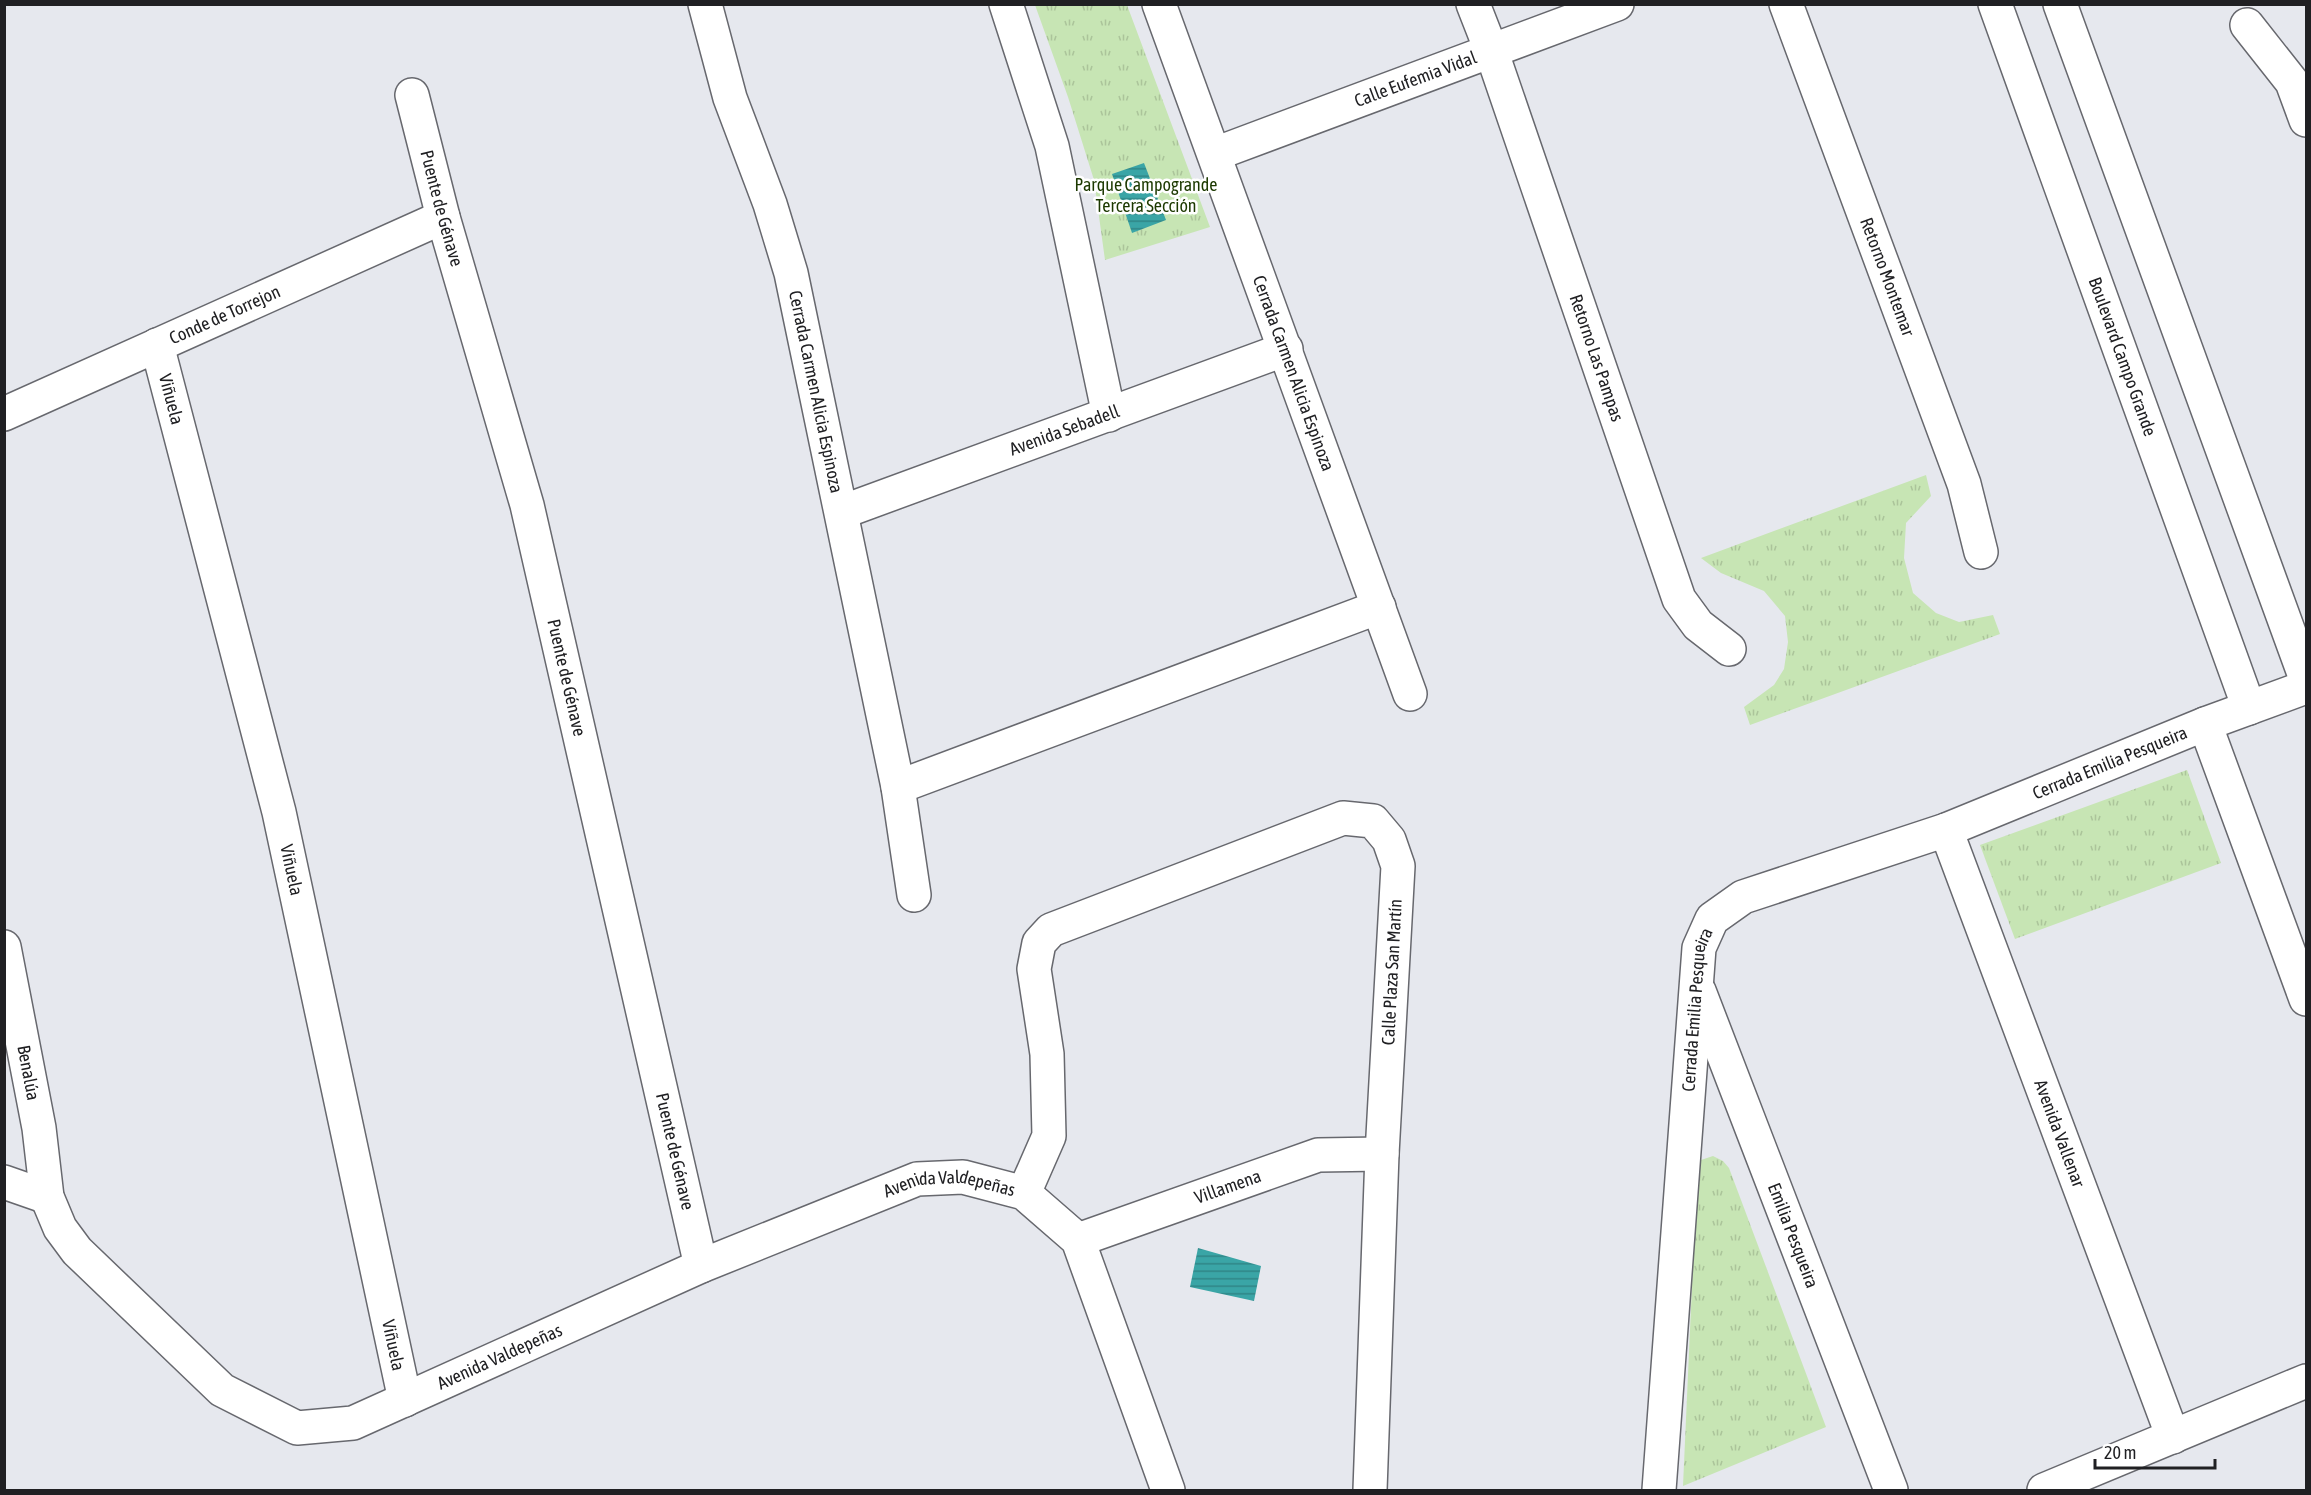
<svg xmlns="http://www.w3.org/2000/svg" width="2311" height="1495" font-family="'Asap Condensed',sans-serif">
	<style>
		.park { fill: url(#park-tufts) }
		.water { fill: url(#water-rules) }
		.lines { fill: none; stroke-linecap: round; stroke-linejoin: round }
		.street-casing { stroke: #67686e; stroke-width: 36 }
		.street { stroke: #fff; stroke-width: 33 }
		.labels { text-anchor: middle; stroke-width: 5; stroke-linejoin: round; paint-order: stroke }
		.street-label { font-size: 18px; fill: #202023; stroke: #fff }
		.park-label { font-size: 18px; fill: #1c3900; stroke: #fff }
	</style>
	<defs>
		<pattern id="park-tufts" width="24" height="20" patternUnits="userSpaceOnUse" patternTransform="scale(1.5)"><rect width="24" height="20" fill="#c7e5b4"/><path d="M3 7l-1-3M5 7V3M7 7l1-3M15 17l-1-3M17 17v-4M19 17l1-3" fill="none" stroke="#abc49a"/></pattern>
		<pattern id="water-rules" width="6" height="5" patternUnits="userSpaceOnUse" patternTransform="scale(1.5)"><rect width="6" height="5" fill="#3aa5a6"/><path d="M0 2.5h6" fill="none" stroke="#308687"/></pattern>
	</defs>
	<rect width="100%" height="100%" fill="#e6e8ee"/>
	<g class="park">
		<path d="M1035 5H1127L1210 227 1105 260 1094 180 1068 97Z"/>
		<path d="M1926 475 1931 496 1906 523 1904 558 1913 593 1936 613 1959 622 1993 615 2000 634 1750 725 1744 707 1774 685 1784 669 1788 642 1785 616 1764 591 1721 573 1701 558Z"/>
		<path d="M2187 770 2221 863 2015 939 1980 845Z"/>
		<path d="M1713 1156 1723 1161 1729 1168 1826 1427 1683 1486 1697 1174 1701 1160Z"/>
	</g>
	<g class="water">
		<path d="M1144 163 1166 220 1132 233 1112 174Z"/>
		<path d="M1198 1248 1261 1266 1254 1301 1190 1287Z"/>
	</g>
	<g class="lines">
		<g class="street-casing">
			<g id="street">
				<path id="s1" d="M705 4 730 98 770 204 791 273 898 787 914 895"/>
				<path d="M1006 4 1052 146 1109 415"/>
				<path id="s2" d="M1159 4 1410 694"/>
				<path id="s3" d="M1473 4 1491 50 1679 599 1698 625 1729 649"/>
				<path id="s4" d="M1786 4 1964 484 1981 552"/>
				<path id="s5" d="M1995 4 2249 708"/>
				<path d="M2060 4 2306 679"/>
				<path d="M2247 25 2292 82 2306 120"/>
				<path id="s6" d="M412 95 443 217 527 505 701 1266"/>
				<path id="s7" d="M1215 154 1617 4"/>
				<path id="s8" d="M157 345 279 812 405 1400"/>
				<path id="s9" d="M4 414 443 217"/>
				<path id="s10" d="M842 512 1286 349"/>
				<path d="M2205 724 2306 999"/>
				<path d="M898 787 1379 607"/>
				<path id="s11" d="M1946 830 2173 1437"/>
				<path id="s12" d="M4 947 39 1128 47 1197 60 1228 77 1251 222 1390 297 1428 353 1423 701 1266 917 1179 963 1177 1024 1193 1078 1240 1168 1490"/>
				<path id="s13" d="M1699 991 1891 1490"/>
				<path d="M4 1182 47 1197"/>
				<path d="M1024 1193 1049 1136 1047 1054 1034 969 1039 943 1051 930 1343 818 1373 821 1389 840 1398 866 1382 1154 1370 1490"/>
				<path id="s14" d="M1078 1240 1318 1155 1382 1154"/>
				<path id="s15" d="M1659 1490 1699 948 1712 919 1743 897 1946 830 2205 724 2306 687"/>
				<path d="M2044 1490 2306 1381"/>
			</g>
		</g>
		<use href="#street" class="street"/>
	</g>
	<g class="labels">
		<g class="street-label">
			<text dy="6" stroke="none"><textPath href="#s7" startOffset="214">Calle Eufemia Vidal</textPath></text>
			<text dy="6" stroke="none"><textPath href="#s6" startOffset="117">Puente de Génave</textPath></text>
			<text dy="6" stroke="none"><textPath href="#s4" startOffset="291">Retorno Montemar</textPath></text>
			<text dy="6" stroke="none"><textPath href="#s9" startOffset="242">Conde de Torrejon</textPath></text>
			<text dy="6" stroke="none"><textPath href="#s5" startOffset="375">Boulevard Campo Grande</textPath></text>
			<text dy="6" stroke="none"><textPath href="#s3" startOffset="375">Retorno Las Pampas</textPath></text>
			<text dy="6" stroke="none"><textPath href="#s2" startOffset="393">Cerrada Carmen Alicia Espinoza</textPath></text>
			<text dy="6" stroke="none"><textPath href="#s1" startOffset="404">Cerrada Carmen Alicia Espinoza</textPath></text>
			<text dy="6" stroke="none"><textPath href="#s8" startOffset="56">Viñuela</textPath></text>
			<text dy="6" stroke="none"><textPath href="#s10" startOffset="237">Avenida Sebadell</textPath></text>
			<text dy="6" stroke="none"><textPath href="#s6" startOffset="603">Puente de Génave</textPath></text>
			<text dy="6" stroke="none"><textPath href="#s15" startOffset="1004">Cerrada Emilia Pesqueira</textPath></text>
			<text dy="6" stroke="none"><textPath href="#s8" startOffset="542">Viñuela</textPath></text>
			<text transform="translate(1392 972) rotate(-87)" y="6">Calle Plaza San Martín</text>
			<text dy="6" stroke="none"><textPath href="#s15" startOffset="482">Cerrada Emilia Pesqueira</textPath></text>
			<text dy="6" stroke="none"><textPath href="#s12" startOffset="128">Benalúa</textPath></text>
			<text dy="6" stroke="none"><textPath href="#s11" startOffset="324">Avenida Vallenar</textPath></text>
			<text dy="6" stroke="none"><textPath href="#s6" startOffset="1089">Puente de Génave</textPath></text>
			<text dy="6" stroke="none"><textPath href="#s14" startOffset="159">Villamena</textPath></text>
			<text dy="6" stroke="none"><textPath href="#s12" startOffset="1304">Avenida Valdepeñas</textPath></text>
			<text dy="6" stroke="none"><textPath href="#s13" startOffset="262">Emilia Pesqueira</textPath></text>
			<text dy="6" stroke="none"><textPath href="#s8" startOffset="1028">Viñuela</textPath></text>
			<text dy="6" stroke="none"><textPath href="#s12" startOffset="818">Avenida Valdepeñas</textPath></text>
		</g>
		<g class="park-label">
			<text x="1146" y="191">Parque Campogrande<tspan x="1146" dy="21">Tercera Sección</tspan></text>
		</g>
	</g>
	<rect width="2311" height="1495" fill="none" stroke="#202023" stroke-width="12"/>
	<path d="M2095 1459v9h120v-9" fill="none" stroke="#202023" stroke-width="3"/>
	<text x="2104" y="1459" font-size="18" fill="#202023" stroke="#ffffff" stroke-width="4.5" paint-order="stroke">20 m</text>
</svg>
